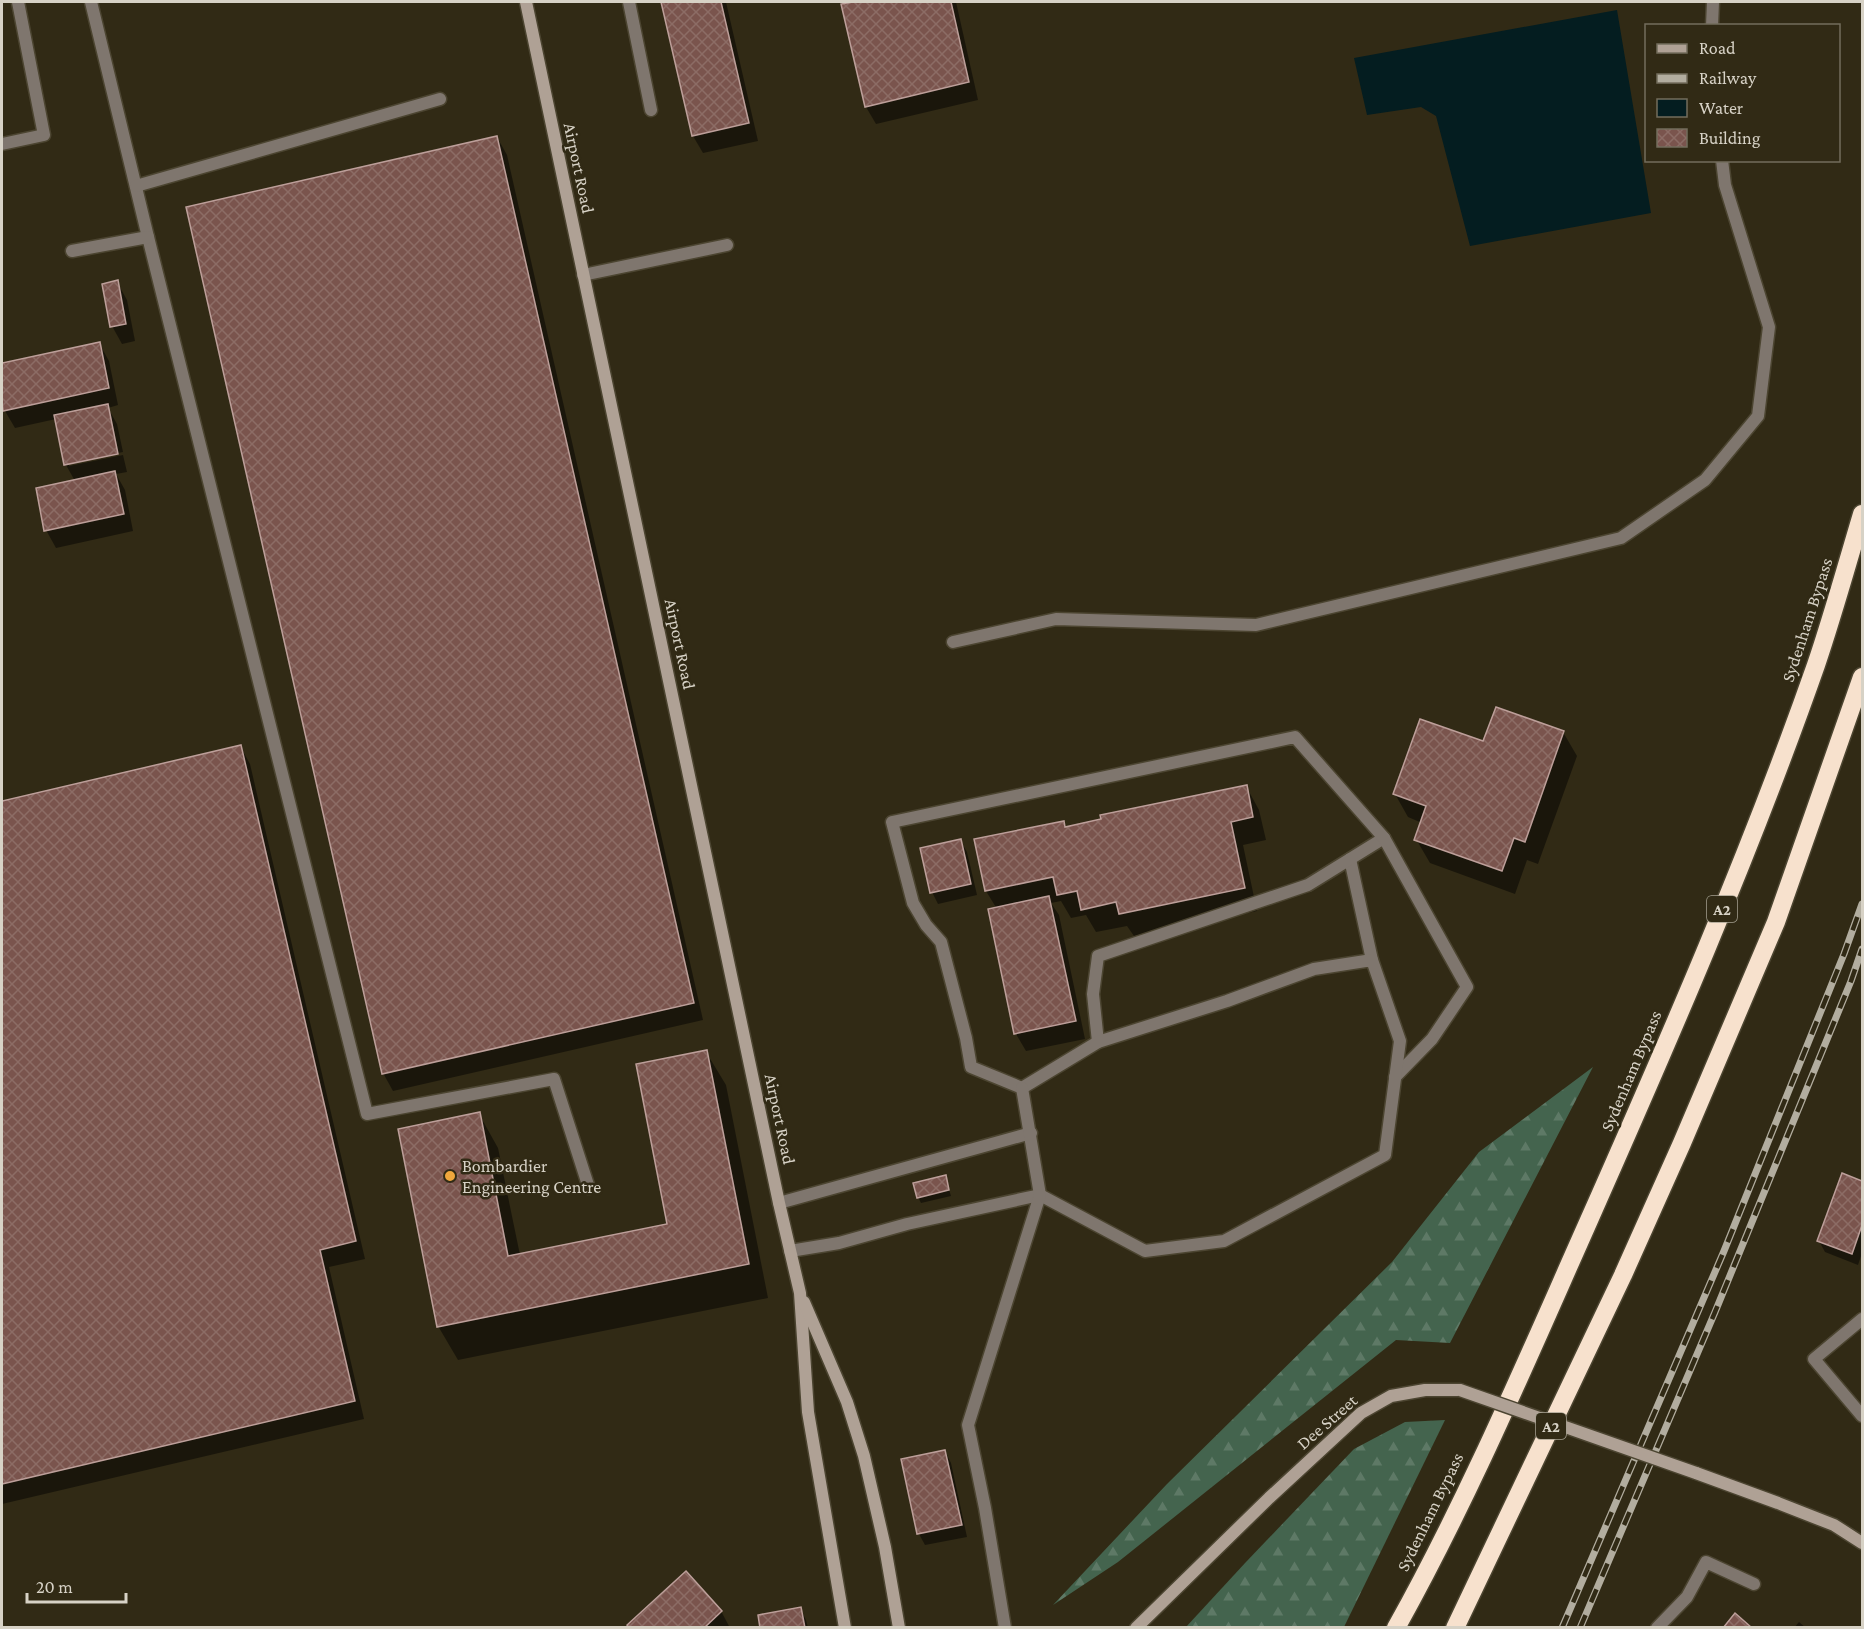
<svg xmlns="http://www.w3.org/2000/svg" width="1864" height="1629" font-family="'Crimson Pro',serif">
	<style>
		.forest { fill: url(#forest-firs) }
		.water { fill: #041d20 }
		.shadow { fill: #0007 }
		.building { fill: url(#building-cross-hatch); stroke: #bd9f9a; stroke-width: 1.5 }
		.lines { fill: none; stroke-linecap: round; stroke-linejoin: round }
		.lane-casing { stroke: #4c4531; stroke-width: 15 }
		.street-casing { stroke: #4c4531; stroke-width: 15 }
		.secondary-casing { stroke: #4c4531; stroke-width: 15 }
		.highway-casing { stroke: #4c4531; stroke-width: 21 }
		.lane { stroke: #7f766e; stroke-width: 12 }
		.street { stroke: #7f766e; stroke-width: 12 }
		.secondary { stroke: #afa195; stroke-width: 12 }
		.highway { stroke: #f7e1cd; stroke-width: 18 }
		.rail-casing { stroke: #b2ad9f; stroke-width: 7 }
		.rail { stroke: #312a15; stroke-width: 4.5; stroke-dasharray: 14; stroke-linecap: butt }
		.secondary-bridge-casing { stroke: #4c4531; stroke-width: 15; stroke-linecap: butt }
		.secondary-bridge { stroke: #afa195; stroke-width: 12 }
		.poi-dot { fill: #efa73d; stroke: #312a15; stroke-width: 2 }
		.labels { text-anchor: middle; stroke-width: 5; stroke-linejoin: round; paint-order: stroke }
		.shield { fill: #312a15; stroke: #a5a091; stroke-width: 1.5 }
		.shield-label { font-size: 16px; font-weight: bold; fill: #d7d2c6 }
		.street-label { font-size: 18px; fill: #d7d2c6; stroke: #312a15 }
		.poi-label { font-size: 18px; fill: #d7d2c6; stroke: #312a15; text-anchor: start }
	</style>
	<defs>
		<pattern id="forest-firs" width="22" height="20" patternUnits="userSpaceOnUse" patternTransform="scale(1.5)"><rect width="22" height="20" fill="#44644e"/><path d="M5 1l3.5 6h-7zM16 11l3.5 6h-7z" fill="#5e7966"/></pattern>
		<pattern id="building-cross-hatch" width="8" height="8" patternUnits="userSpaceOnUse" patternTransform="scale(1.5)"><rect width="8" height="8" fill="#7a544d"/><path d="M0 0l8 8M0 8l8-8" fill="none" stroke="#8c6c65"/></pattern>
	</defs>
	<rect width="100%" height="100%" fill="#312a15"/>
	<g class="forest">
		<path d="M1593 1067 1450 1343 1396 1340 1118 1562 1053 1605 1167 1484 1392 1262 1479 1152Z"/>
		<path d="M1445 1420 1344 1627H1186L1246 1562 1354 1449 1405 1422Z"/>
	</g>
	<path class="water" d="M1617 10 1651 213 1470 246 1436 116 1421 107 1367 115 1354 58Z"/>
	<g class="shadow">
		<path d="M663 2H726L758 141 703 153 693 136Z"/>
		<path d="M860 2H956L978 100 876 124 866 107 843 5Z"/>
		<path d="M497 137 507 155 703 1020 393 1091 383 1073Z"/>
		<path d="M117 282 127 300 135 341 122 344 112 326Z"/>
		<path d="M99 343 109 361 118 405 108 408 117 424 123 452 69 463V466L123 455 127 472 116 474 125 490 133 531 56 548 46 530 75 481 66 465 56 419 15 428 5 411 2 395V365Z"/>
		<path d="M1563 732 1577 756 1538 864 1527 860 1515 894 1430 863 1416 839 1422 823 1408 817 1395 794 1484 743Z"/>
		<path d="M240 746 250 764 365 1259 329 1267 364 1419 2 1504V802Z"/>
		<path d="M1246 786 1259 810 1266 840 1243 845 1257 911 1134 936 1127 926 1096 932 1086 915 1071 918 1061 901 1051 903 1059 915 1085 1039 1026 1051 1016 1034 990 910 997 909 986 891 1063 822 1066 828Z"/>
		<path d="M960 840 967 852 977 895 938 904 932 892Z"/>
		<path d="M706 1052 726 1085 768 1298 458 1360 438 1326 479 1114 498 1148 520 1255 669 1225Z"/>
		<path d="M1843 1175 1862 1182V1253L1858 1265 1825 1252 1819 1241Z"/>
		<path d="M945 1177 951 1196 921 1203 918 1197Z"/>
		<path d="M945 1451 951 1463 967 1537 925 1545 919 1534 903 1461Z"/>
		<path d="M800 1608 806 1620 808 1628H761Z"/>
		<path d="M721 1611 730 1628H630Z"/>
		<path d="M1799 1622 1806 1628H1794Z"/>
	</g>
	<g class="building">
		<path d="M661 2H721L749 123 692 136Z"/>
		<path d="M853 2H951L969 82 865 107 841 4Z"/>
		<path d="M497 136 694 1003 382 1074 186 207Z"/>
		<path d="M118 280 126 324 110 327 102 284Z"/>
		<path d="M100 342 109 388 3 411 2 402V363Z"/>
		<path d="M108 404 118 454 64 465 54 415Z"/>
		<path d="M115 471 124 514 44 531 36 488Z"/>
		<path d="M1496 707 1564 731 1525 842 1514 838 1502 871 1414 840 1426 806 1393 794 1420 719 1483 741Z"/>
		<path d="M241 745 356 1241 320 1250 355 1401 2 1484V801Z"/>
		<path d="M1247 785 1253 817 1231 822 1245 888 1119 914 1116 902 1081 910 1077 891 1057 895 1053 877 985 891 974 839 1064 821 1065 827 1101 819 1100 815Z"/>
		<path d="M961 839 971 884 930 893 920 848Z"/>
		<path d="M1049 896 1076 1021 1014 1034 988 909Z"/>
		<path d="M707 1050 749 1264 437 1327 398 1129 480 1112 508 1256 667 1224 636 1064Z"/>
		<path d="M1842 1173 1862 1181V1225L1852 1254 1817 1241Z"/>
		<path d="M946 1175 949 1190 917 1198 913 1183Z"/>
		<path d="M945 1450 962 1525 917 1534 901 1459Z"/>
		<path d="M686 1571 722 1611 704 1628H629L627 1625Z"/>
		<path d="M801 1607 805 1628H760L758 1615Z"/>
		<path d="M1735 1613 1752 1628H1723Z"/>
	</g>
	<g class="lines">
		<g class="lane-casing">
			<g id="lane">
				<path d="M91 2 148 237 367 1114 554 1079 589 1188"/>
				<path d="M629 2 651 110"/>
				<path d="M1712 26 1713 2"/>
				<path d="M2 144 44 135 18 2"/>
				<path d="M136 186 440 99"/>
				<path d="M72 251 148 237"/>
				<path d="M583 275 727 245"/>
				<path d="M953 642 1056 619 1256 625 1621 538 1705 480 1758 416 1769 327 1725 185 1722 160"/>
				<path d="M1350 859 1372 960"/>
				<path d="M1098 1042 1093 994 1098 956 1308 885 1384 838"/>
				<path d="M1022 1088 971 1067 966 1038 941 942 926 925 913 903 892 822 1295 737 1384 838 1467 987 1432 1039 1395 1077"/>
				<path d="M779 1203 1031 1133"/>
				<path d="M790 1251 839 1243 907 1224 1040 1195 1145 1251 1224 1241 1385 1155 1400 1041 1372 960 1314 969 1227 1001 1098 1042 1022 1088"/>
				<path d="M1005 1628 985 1508 968 1425 1040 1195 1022 1088"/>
			</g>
		</g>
		<g class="street-casing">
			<g id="street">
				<path d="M1862 1319 1814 1359 1862 1416"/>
				<path d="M1657 1628 1687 1597 1706 1562 1754 1584"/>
			</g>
		</g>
		<g class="secondary-casing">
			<g id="secondary">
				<path d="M526 2 779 1203 800 1293 808 1412 845 1628"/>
				<path d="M804 1302 847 1402 864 1456 885 1547 899 1628"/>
				<path d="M1696 1473 1778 1503 1834 1525 1862 1543"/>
				<path d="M1136 1628 1269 1498 1361 1413 1391 1396 1425 1390H1460"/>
			</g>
		</g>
		<g class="highway-casing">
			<g id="highway">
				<path d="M1396 1628C1468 1499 1526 1362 1586 1227 1668 1042 1749 856 1816 665 1833 615 1847 564 1862 514"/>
				<path d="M1455 1628 1623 1275 1682 1143 1776 922 1862 677"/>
			</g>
		</g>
		<use href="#lane" class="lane"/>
		<use href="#street" class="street"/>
		<use href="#secondary" class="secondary"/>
		<use href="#highway" class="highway"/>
		<g class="rail-casing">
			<g id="rail">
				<path d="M1562 1628 1724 1251 1844 954 1862 904"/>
				<path d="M1580 1628 1715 1312 1851 981 1862 949"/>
			</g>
		</g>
		<use href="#rail" class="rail"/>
		<g class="secondary-bridge-casing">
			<path id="secondary-bridge" d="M1460 1390 1696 1473"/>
		</g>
		<use href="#secondary-bridge" class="secondary-bridge"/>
	</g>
	<circle class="poi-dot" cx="450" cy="1176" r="6"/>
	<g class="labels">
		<g class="shield">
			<rect x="1707" y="896" width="30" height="26" rx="4.5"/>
			<rect x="1536" y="1413" width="30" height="26" rx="4.5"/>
		</g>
		<g class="shield-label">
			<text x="1722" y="915">A2</text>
			<text x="1551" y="1432">A2</text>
		</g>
		<g class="street-label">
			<text transform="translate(579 168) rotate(78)" y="6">Airport Road</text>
			<text transform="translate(1807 620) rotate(-72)" y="6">Sydenham Bypass</text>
			<text transform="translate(680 644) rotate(78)" y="6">Airport Road</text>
			<text transform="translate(1631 1071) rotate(-67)" y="6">Sydenham Bypass</text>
			<text transform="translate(780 1119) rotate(78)" y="6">Airport Road</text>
			<text transform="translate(1327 1422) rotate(-41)" y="6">Dee Street</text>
			<text transform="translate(1430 1512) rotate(-64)" y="6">Sydenham Bypass</text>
		</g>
		<g class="poi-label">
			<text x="462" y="1172">Bombardier<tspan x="462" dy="21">Engineering Centre</tspan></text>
		</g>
	</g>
	<rect width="1864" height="1629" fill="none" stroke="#d7d2c6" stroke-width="6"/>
	<rect x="1645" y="24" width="195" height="138" fill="#312a15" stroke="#736d5c" stroke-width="1.5"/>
	<rect x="1657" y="44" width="30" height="9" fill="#afa195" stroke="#736d5c" stroke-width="1.5"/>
	<text x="1699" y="54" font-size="18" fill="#d7d2c6">Road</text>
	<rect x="1657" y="74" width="30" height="9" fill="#b2ad9f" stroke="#736d5c" stroke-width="1.5"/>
	<text x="1699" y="84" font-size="18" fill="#d7d2c6">Railway</text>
	<rect x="1657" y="99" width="30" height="18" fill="#041d20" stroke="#736d5c" stroke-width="1.5"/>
	<text x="1699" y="114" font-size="18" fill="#d7d2c6">Water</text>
	<rect x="1657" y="129" width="30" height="18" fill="url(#building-cross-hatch)" stroke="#736d5c" stroke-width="1.5"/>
	<text x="1699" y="144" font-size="18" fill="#d7d2c6">Building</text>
	<path d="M27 1593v9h99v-9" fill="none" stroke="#d7d2c6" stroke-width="3"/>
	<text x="36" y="1593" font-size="18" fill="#d7d2c6" stroke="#312a15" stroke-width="4.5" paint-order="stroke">20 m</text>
</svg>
